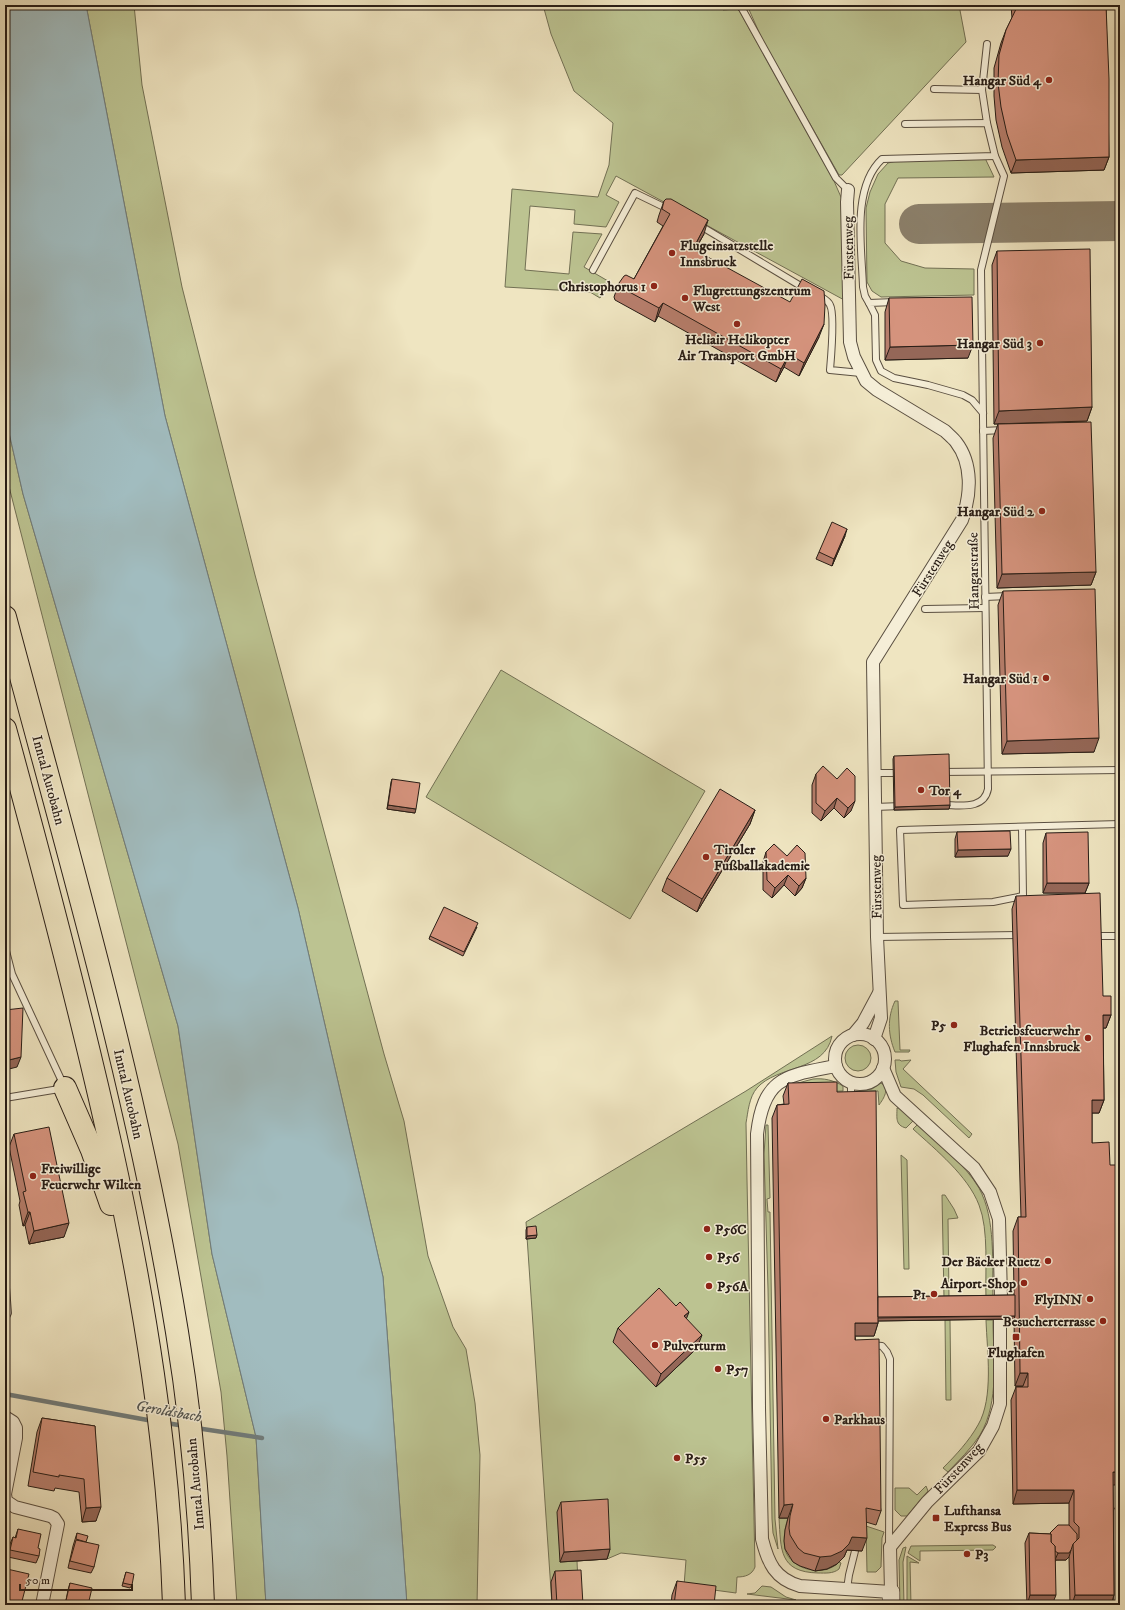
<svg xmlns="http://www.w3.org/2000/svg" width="1125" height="1610" font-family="'IM FELL DW Pica',serif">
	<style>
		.green { fill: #bcc391; stroke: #727054 }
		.water { fill: #a1bcbf; stroke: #717c7b }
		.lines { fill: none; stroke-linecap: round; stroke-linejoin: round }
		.stream { stroke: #717c7b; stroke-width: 4.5 }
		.taxiway { stroke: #8c816c; stroke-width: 40 }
		.lane-casing { stroke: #5a4f41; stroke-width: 8 }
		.street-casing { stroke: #5a4f41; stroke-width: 14 }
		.secondary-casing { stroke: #281d16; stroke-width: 18 }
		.highway-casing { stroke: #281d16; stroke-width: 24 }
		.lane { stroke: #f5eed7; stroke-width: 6 }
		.street { stroke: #f5eed7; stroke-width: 12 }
		.secondary { stroke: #f5eed7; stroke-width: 17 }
		.highway { stroke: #efe5c1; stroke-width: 22 }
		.wall { fill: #b77e6c; stroke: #281d16 }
		.shaded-wall { fill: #956758; stroke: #281d16 }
		.building { fill: #d5937d; stroke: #281d16 }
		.poi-dot { fill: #8f2418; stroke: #f5eed7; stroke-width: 1.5 }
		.labels { text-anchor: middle; stroke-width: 3; stroke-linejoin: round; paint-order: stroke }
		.poi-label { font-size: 14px; font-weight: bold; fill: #281d16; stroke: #f5eed7; text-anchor: start }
		.street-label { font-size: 14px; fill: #281d16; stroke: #f5eed7 }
		.water-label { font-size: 15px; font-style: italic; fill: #525551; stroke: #f5eed7 }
	</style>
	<rect width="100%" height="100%" fill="#efe5c1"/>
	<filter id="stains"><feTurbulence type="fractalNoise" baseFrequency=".005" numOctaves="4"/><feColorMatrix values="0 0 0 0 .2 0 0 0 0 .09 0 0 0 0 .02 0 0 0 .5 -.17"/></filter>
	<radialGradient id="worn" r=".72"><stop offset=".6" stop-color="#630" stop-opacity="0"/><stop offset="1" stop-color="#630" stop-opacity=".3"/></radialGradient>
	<g class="green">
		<path d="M86 5H134L142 85 182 287 255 575 384 1054 404 1121 428 1256 453 1327 466 1349 475 1403 480 1455 477 1605H407L383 1277 298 908 165 416Z"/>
		<path d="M543 5H721L723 10 737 9 740 12 834 181 844 204 846 301 616 176 606 195 619 202 606 227 574 224 575 210 530 206 525 270 569 274 573 232 602 234 584 267 608 281 600 298 590 292 505 287 512 189 598 197 609 165 613 123 574 91 551 34Z"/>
		<path d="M747 5H959L966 42 842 175H839L762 39Z"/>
		<path d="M985 158 994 177 898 178 885 204V243L901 261 925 268 974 269V295L881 297 872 291 867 282 866 208 870 192 878 174 888 163 896 161Z"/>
		<path d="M5 415 23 494 178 1026 212 1254 256 1437 266 1605H237L227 1456 221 1392 178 1144 5 471Z"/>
		<path d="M501 670 705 791 630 919 426 797Z"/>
		<path d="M895 1001H898L900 1050H910L909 1052H895C888 1035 887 1018 895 1001Z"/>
		<path d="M832 1036C825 1072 777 1065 757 1088 749 1097 748 1112 746 1123L747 1180 755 1567C752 1575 745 1577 737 1577L736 1593 684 1586 686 1560 621 1553 607 1559 577 1561 579 1605H552L526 1222 746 1091Z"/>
		<circle cx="858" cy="1058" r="13"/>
		<path d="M895 1060H900L901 1061 911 1060 903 1069 972 1134 969 1138 923 1095 914 1089 901 1087 896 1072Z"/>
		<path d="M813 1079C824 1078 833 1080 843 1086V1091L784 1093 798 1083Z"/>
		<path d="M881 1083C890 1089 884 1098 879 1105L878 1091H859L872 1089Z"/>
		<path d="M897 1108H901L915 1119 906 1128C895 1125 897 1118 897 1108Z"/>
		<path d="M918 1124C937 1143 965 1164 979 1188 996 1219 992 1263 993 1299H986C985 1271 989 1230 979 1205 968 1176 936 1150 913 1129Z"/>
		<path d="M766 1125H768L770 1198 767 1199 768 1212H770L775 1519 778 1549 773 1533 772 1519 768 1289 764 1154Z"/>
		<path d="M901 1155 907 1160 909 1269H904Z"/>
		<path d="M942 1195H945L954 1209 958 1218 948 1219 949 1299H944Z"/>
		<path d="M945 1320H950L951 1400H946Z"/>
		<path d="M986 1320H993C993 1357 1000 1401 980 1435 971 1449 959 1460 948 1472L943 1468C956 1455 969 1441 978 1425 994 1398 987 1351 986 1320Z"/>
		<path d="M926 1486 928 1491 907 1516H901L895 1510V1488H909L917 1495Z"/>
		<path d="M779 1518H788C785 1527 783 1538 785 1549 790 1570 825 1578 839 1562L841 1563 839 1569C833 1574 825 1573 818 1573 779 1572 781 1550 779 1518Z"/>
		<path d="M866 1526 884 1532 882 1538 881 1567 876 1572H867Z"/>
		<path d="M993 1545 996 1547 993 1550 920 1551V1561L908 1553 911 1546Z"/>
		<path d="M906 1547 903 1562 904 1605H900L899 1560 903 1548Z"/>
		<path d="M907 1556 919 1563 910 1562 911 1605H907Z"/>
		<path d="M762 1586 771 1587 786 1597 796 1600 747 1594 755 1593Z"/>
	</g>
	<path class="water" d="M5 5H86L165 416 298 908 383 1277 407 1605H266L256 1437 212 1254 178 1026 23 494 5 415Z"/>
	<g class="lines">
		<g class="stream">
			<path d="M5 1394 153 1421"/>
			<path d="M166 1423 185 1426"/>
			<path d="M196 1428 262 1438"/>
		</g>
		<path class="taxiway" d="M919 224 1120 221"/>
		<g class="lane-casing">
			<g id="lane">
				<path d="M740 5 836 178 848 190"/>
				<path d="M934 89 982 90 987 123"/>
				<path d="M982 90 987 44"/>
				<path d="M699 225 804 288"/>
				<path d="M593 270 635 193 668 209"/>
				<path d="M818 295C822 298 828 300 830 305 835 314 831 358 830 370L861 373"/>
				<path d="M895 302 869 303 875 315 876 360 881 371 894 378 928 385 963 395 972 400 983 413"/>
				<path d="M869 303 865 296 863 287C862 249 851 188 882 159L995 156 987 123 905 124"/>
				<path d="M983 431 1003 430"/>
				<path d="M985 597 1008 596"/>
				<path d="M925 609 985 608"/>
				<path d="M941 772 1120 770"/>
				<path d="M874 773H900"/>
				<path d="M943 805C960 805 984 810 988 789L981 270 1004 176 995 156"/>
				<path d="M874 807 902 806"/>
				<path d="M1022 827 1023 896 993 902 903 905 900 830 1120 824"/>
				<path d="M1093 936H1120"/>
				<path d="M877 937 1020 935"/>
				<path d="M5 947 12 974 65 1088 5 1098"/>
				<path d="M851 1099V1083"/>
				<path d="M5 1275 8 1313 5 1319"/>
				<path d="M871 1345 882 1346 887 1352 890 1359 889 1545"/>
				<path d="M847 1589 849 1575 855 1551"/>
				<path d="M1117 1605V1511H1120"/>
			</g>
		</g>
		<g class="street-casing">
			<g id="street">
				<path d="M848 190 847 202 850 342 854 357 866 381 877 390 945 431C949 435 953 438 956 442 973 464 971 495 962 520L873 662 877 937 881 1018 874 1039"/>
				<circle cx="860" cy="1059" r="25"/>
				<path d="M853 1035 863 1023 879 993"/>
				<path d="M836 1066C786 1076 764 1076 757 1134L759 1408 762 1539C768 1563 775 1579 800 1586L891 1592 890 1547 927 1502 979 1451 993 1426 1000 1404V1320"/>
				<path d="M883 1068 895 1096 974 1168 990 1192 999 1219 1001 1298"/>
				<path d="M5 1417 13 1422 16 1428V1438L5 1494 6 1501 15 1507 50 1516 54 1518 58 1524 42 1605"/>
			</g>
		</g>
		<g class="secondary-casing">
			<path id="secondary" d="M891 1592V1605"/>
		</g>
		<g class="highway-casing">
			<g id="highway">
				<path d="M5 617C68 854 138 1090 177 1332 192 1423 200 1514 203 1605"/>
				<path d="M5 729C43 868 80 1007 111 1147 144 1298 169 1450 174 1605"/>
				<path d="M65 1088 92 1150 111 1204"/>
			</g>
		</g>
		<use href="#lane" class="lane"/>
		<use href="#street" class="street"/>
		<use href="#secondary" class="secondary"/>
		<use href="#highway" class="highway"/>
	</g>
	<g class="wall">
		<path d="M1011 5H1106L1109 157 1104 170 1011 173 1002 147 996 120 994 96V68L1001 43 1006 30 1012 18Z"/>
		<path d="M664 201 704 234 695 250 819 337 799 376 784 367 776 382 658 316 655 322 615 300 614 297 619 283 634 279 663 226 657 222 659 215Z"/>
		<path d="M997 251 1092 407 1087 421 994 424 992 265Z"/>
		<path d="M889 298 968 358 885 360V312Z"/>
		<path d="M998 424 1096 572 1091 585 997 588 993 438Z"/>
		<path d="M845 536 832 566 816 559 819 552Z"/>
		<path d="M1003 591 1094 752 1002 754 998 605Z"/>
		<path d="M894 756 950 805 949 809 894 810 893 759Z"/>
		<path d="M816 774 851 811 844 818 834 808 821 821 812 813V785Z"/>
		<path d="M392 779 415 813 387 809 391 782Z"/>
		<path d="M755 810 750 824 697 912 662 891 667 878Z"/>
		<path d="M957 832 1008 856 955 857V839Z"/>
		<path d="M1046 833 1089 883 1085 893H1043V843Z"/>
		<path d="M766 852 806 878 802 888 795 896 784 885 772 898 763 890V862Z"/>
		<path d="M1016 896 1103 996 1111 1015 1106 1028H1103L1104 1100 1099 1113H1092V1143L1113 1485 1114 1595 1111 1605H1070L1069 1557 1066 1560H1056L1027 1605 1025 1543 1029 1533 1050 1534 1069 1526V1503L1013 1504 1011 1400 1016 1387H1023L1015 1386 1014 1319 878 1321V1323L874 1336H855L881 1511 876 1525 866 1522 862 1551 847 1550 844 1557 837 1564 827 1569 815 1571 800 1566 793 1562 785 1549 784 1541 785 1530 788 1518H779L772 1118 777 1105 784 1104 783 1096 788 1083 837 1092 878 1297 1014 1295 1013 1231 1018 1217H1021L1012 909Z"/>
		<path d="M477 927 463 956 429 939 430 936Z"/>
		<path d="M14 1134 64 1237 29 1244 25 1225 23 1226 19 1205 20 1201 9 1147Z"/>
		<path d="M527 1227 536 1238 526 1239V1230Z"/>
		<path d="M686 1318 697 1348 656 1387 613 1342 618 1328Z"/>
		<path d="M5 1370 7 1381 6 1384H5Z"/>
		<path d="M42 1418 95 1426 96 1521 82 1522 79 1492 55 1488 54 1491 28 1486 37 1432Z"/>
		<path d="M561 1502 610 1549 607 1559 560 1562 557 1512Z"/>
		<path d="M18 1529 39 1556 36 1563 8 1557 10 1544 13 1537 15 1538Z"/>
		<path d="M77 1533 86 1542 94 1567 91 1573 68 1568 73 1546Z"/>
		<path d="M555 1571 583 1605H552L551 1582Z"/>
		<path d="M126 1572 132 1585 130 1588 122 1586Z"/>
		<path d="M677 1581 714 1605H671L672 1595Z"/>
		<path d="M70 1583 88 1605H65L68 1590Z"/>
	</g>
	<g class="shaded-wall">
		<path d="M1109 157 1104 170 1011 173 1016 160Z"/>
		<path d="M708 220 704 234 688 262 693 249Z"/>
		<path d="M663 303 658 316 655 322 659 308Z"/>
		<path d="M824 324 819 337 799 376 804 363Z"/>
		<path d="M973 345 968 358 885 360 890 347Z"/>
		<path d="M789 354 784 367 776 382 781 369Z"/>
		<path d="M1092 407 1087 421 994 424 999 411Z"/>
		<path d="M847 529 845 536 832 566 834 559Z"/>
		<path d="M1096 572 1091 585 997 588 1002 574Z"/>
		<path d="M1099 738 1094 752 1002 754 1007 741Z"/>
		<path d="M837 798 834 808 821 821 825 811Z"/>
		<path d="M855 801 851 811 844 818 848 808Z"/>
		<path d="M388 805 416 809 415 813 387 809Z"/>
		<path d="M950 805 949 809 894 810 895 807Z"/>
		<path d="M755 810 750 824 697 912 702 899Z"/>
		<path d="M1011 849 1008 856 955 857 958 850Z"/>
		<path d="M788 875 784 885 772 898 775 888Z"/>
		<path d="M806 878 802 888 795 896 799 886Z"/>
		<path d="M1047 883H1089L1085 893H1043Z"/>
		<path d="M1103 1015H1111L1106 1028H1098Z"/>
		<path d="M21 1057 17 1067 5 1070V1061Z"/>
		<path d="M1092 1100H1104L1099 1113H1087Z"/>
		<path d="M28 1212H30L25 1225 23 1226Z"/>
		<path d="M69 1223 64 1237 29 1244 34 1231Z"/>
		<path d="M537 1235 536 1238 526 1239 527 1236Z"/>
		<path d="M689 1312 684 1325V1316Z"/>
		<path d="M1015 1316 1014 1319 874 1321 875 1318Z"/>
		<path d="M855 1323H878L874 1336H850Z"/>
		<path d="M702 1335 697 1348 656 1387 661 1374Z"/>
		<path d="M1020 1373H1028L1023 1386H1015Z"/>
		<path d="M1113 1472H1120V1485H1108Z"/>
		<path d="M1017 1490H1074L1069 1503 1013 1504Z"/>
		<path d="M793 1504 788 1518H779L784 1505Z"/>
		<path d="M101 1507 96 1521 82 1522 86 1508Z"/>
		<path d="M852 1537 867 1538 862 1551 847 1550 844 1557 837 1564 827 1569 815 1571 820 1557Z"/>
		<path d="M610 1549 607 1559 560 1562 564 1552Z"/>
		<path d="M1071 1550 1069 1557 1066 1560H1055L1058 1553Z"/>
		<path d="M1030 1595H1056L1052 1605H1027Z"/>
		<path d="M1075 1595H1114L1111 1605H1072Z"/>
	</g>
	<g class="building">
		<path d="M1017 5H1106L1109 79V157L1016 160 1007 134 1001 107 998 83 999 55 1006 30 1017 7Z"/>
		<path d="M666 199H671L708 220 693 249 790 302 802 279 824 291 825 305 824 324 804 363 789 354 781 369 663 303 659 308 620 287 619 283 624 276 626 275 634 279 670 214 662 209 664 201Z"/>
		<path d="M1090 249 1092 407 999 411 997 251Z"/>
		<path d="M972 297 973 345 890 347 889 298Z"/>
		<path d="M1091 422 1096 572 1002 574 998 424Z"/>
		<path d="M832 522 847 529 834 559 819 552Z"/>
		<path d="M1095 589 1099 738 1007 741 1003 591Z"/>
		<path d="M949 754 950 805 895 807 894 756Z"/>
		<path d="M823 766 837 779 847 768 855 776V801L848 808 837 798 825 811 816 803V774Z"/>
		<path d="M392 779 420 783 416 809 388 805Z"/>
		<path d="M720 789 755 810 702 899 667 878Z"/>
		<path d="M1010 831 1011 849 958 850 957 832Z"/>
		<path d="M1088 832 1089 883H1047L1046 833Z"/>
		<path d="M774 844 787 856 797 845 805 853 806 878 799 886 788 875 775 888 767 880 766 852Z"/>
		<path d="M1100 893 1103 996H1111V1015H1103L1104 1100H1092V1143L1109 1142 1110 1165H1120V1472H1113L1114 1595H1075L1073 1544 1079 1538V1527L1074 1522V1490H1017L1016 1387H1028V1373H1020V1370L1018 1217H1026L1016 896Z"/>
		<path d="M444 907 478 923 464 952 430 936Z"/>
		<path d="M23 1008 21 1057 5 1061V1010Z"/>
		<path d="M837 1082V1092L876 1091 878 1323H855V1340L879 1339 881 1511 866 1508 867 1538 852 1537 849 1544 842 1551 831 1556 820 1557 804 1553 798 1548 790 1535 789 1528 790 1516 793 1504 784 1505 777 1105 789 1104 788 1083Z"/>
		<path d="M49 1127 69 1223 34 1231 30 1212H28L23 1192 26 1191 14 1134Z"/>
		<path d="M536 1226 537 1235 527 1236V1227Z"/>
		<path d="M659 1288 676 1306 680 1302 689 1312 684 1316 702 1335 661 1374 618 1328Z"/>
		<path d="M1015 1295V1316L878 1317V1297Z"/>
		<path d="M5 1370 9 1371 7 1381 5 1380Z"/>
		<path d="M42 1418 95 1426 101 1507 86 1508 84 1479 59 1475V1477L33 1472Z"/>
		<path d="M608 1499 610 1549 564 1552 561 1502Z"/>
		<path d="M1058 1525H1069L1077 1534V1540L1073 1544 1071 1550 1069 1553H1058L1055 1551V1546L1051 1542V1534L1050 1533Z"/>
		<path d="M18 1529 41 1534 38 1548 40 1549 39 1556 10 1550 13 1537 16 1538Z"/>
		<path d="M77 1533 88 1536 86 1542 76 1539Z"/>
		<path d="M1029 1533 1051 1534V1542L1055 1546 1056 1595H1030Z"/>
		<path d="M76 1540 99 1545 94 1567 70 1561Z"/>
		<path d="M5 1549H7L5 1556Z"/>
		<path d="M7 1569 29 1574 21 1605H5V1576Z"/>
		<path d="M581 1570 583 1605H557L555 1571Z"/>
		<path d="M126 1572 134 1574 132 1585 123 1583Z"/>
		<path d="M677 1581 716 1586 714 1605H674Z"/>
		<path d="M70 1583 92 1588 88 1605H65Z"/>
	</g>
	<g class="poi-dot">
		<circle cx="1049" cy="80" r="4"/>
		<circle cx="672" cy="253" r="4"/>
		<circle cx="654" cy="286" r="4"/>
		<circle cx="685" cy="298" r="4"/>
		<circle cx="737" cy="324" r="4"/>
		<circle cx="1040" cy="343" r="4"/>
		<circle cx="1042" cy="511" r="4"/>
		<circle cx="1046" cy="678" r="4"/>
		<circle cx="921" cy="790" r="4"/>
		<circle cx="706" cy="857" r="4"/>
		<circle cx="954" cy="1025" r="4"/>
		<circle cx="1088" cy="1038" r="4"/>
		<circle cx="33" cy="1176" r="4"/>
		<circle cx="707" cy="1229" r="4"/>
		<circle cx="709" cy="1257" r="4"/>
		<circle cx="1048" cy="1261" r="4"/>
		<circle cx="1024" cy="1283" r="4"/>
		<circle cx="709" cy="1286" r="4"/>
		<circle cx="934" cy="1294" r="4"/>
		<circle cx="1090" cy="1299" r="4"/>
		<circle cx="1103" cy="1321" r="4"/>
		<rect x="1012" y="1333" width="8" height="8" rx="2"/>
		<circle cx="655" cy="1345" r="4"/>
		<circle cx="718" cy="1369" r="4"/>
		<circle cx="826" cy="1419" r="4"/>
		<circle cx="677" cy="1458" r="4"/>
		<rect x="932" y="1514" width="8" height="8" rx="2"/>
		<circle cx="967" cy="1554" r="4"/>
	</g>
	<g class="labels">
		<g class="poi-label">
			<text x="1041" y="85" text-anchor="end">Hangar Süd 4</text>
			<text x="680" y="250">Flugeinsatzstelle<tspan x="680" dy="16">Innsbruck</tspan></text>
			<text x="646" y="291" text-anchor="end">Christophorus 1</text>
			<text x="693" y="295">Flugrettungszentrum<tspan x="693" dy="16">West</tspan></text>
			<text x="737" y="344" text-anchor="middle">Heliair Helikopter<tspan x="737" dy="16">Air Transport GmbH</tspan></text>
			<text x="1032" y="348" text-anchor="end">Hangar Süd 3</text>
			<text x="1034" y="516" text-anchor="end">Hangar Süd 2</text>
			<text x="1038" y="683" text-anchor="end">Hangar Süd 1</text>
			<text x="929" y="795">Tor 4</text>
			<text x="714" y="854">Tiroler<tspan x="714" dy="16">Fußballakademie</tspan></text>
			<text x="946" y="1030" text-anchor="end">P5</text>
			<text x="1080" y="1035" text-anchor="end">Betriebsfeuerwehr<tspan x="1080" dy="16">Flughafen Innsbruck</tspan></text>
			<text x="41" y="1173">Freiwillige<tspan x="41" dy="16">Feuerwehr Wilten</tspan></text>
			<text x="715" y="1234">P56C</text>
			<text x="717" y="1262">P56</text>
			<text x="1040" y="1266" text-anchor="end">Der Bäcker Ruetz</text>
			<text x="1016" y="1288" text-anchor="end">Airport-Shop</text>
			<text x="717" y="1291">P56A</text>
			<text x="926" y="1299" text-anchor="end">P1</text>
			<text x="1082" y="1304" text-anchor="end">FlyINN</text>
			<text x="1095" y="1326" text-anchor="end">Besucherterrasse</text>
			<text x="663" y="1350">Pulverturm</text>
			<text x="1016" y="1357" text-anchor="middle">Flughafen</text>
			<text x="726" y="1374">P57</text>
			<text x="834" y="1424">Parkhaus</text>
			<text x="685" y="1463">P55</text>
			<text x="944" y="1515">Lufthansa<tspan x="944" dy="16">Express Bus</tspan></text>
			<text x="975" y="1559">P3</text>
		</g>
		<g class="street-label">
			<text transform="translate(848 248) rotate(-91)" y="5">Fürstenweg</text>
			<text transform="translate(932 568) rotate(-58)" y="5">Fürstenweg</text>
			<text transform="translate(973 571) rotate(-91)" y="5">Hangarstraße</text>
			<text transform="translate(49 780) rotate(75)" y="5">Inntal Autobahn</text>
			<text transform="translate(876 887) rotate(-91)" y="5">Fürstenweg</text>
			<text transform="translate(129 1094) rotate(77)" y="5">Inntal Autobahn</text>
			<text transform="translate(958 1468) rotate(-47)" y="5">Fürstenweg</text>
			<text transform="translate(195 1484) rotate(-95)" y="5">Inntal Autobahn</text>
		</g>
		<g class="water-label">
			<text transform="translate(169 1411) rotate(10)" y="5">Geroldsbach</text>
		</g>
	</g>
	<rect width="1125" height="1610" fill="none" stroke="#efe5c1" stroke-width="20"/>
	<rect x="6" y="6" width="1113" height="1598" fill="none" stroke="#281d16" stroke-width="2"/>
	<rect x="10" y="10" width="1105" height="1590" fill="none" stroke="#281d16"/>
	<path d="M20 1584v6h112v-6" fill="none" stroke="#281d16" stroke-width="2"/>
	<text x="26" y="1584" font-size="12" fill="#281d16" stroke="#f5eed7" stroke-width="3" paint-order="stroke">50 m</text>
	<rect width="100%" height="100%" filter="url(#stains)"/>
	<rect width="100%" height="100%" fill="url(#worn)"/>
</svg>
